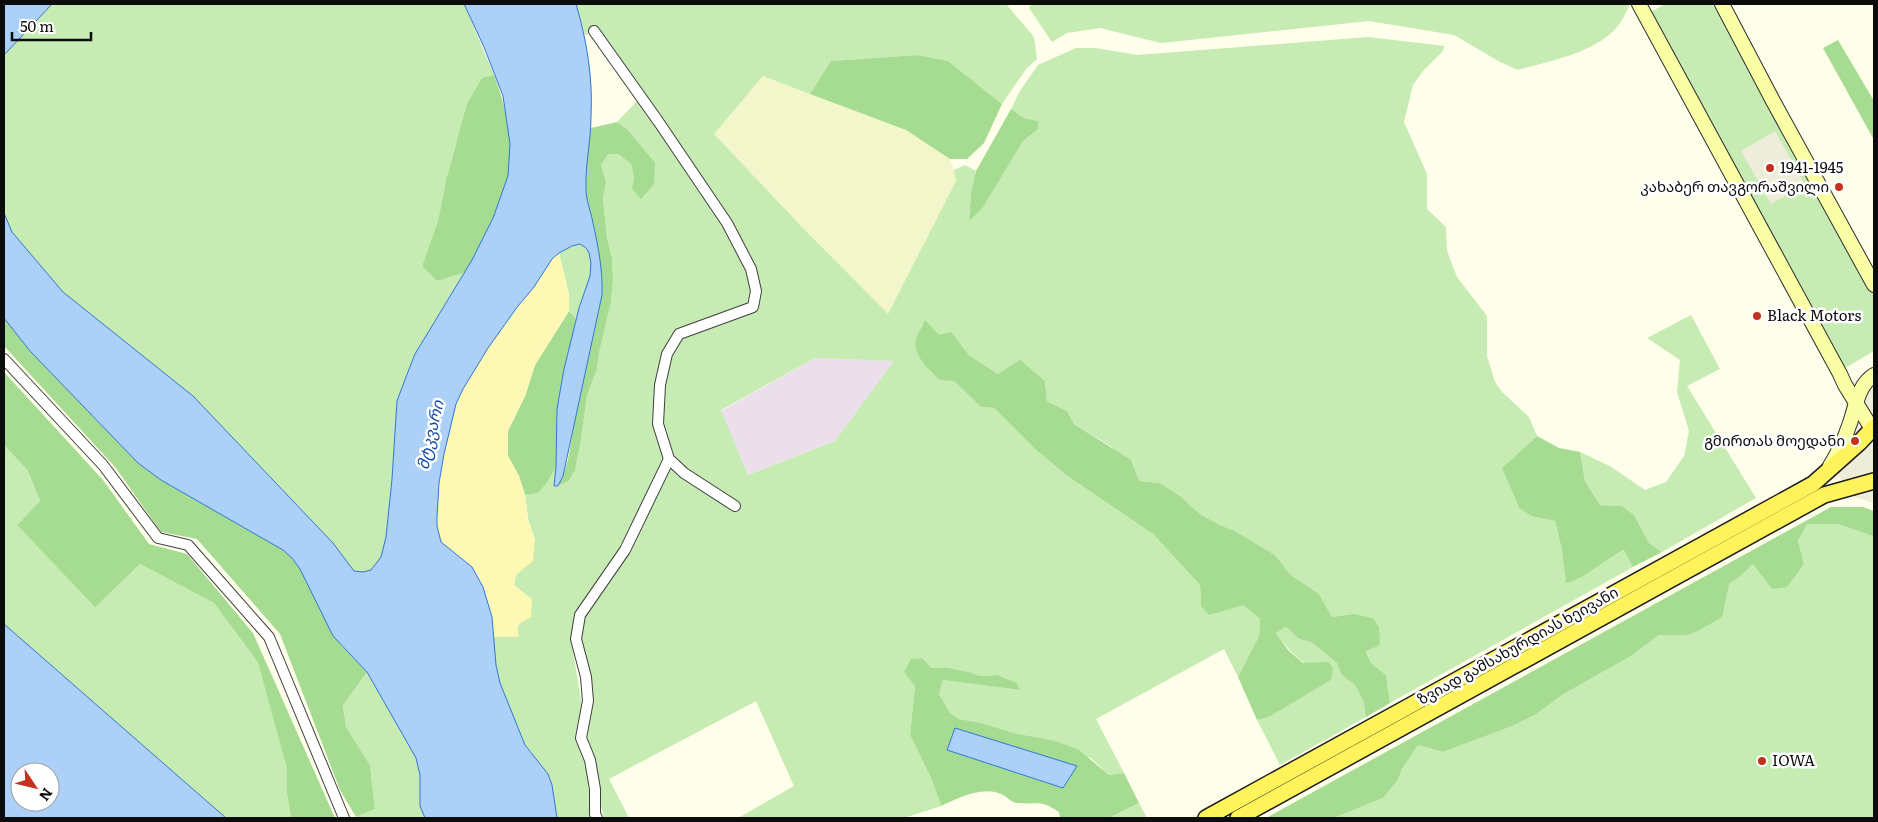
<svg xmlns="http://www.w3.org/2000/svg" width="1878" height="822" font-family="Literata,'Noto Sans Georgian',serif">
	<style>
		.industrial { fill: #ebdfeb }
		.farmland { fill: #f2f6ca }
		.green { fill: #c6ebb3; fill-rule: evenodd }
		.forest { fill: #a6dc91; fill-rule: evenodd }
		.sand { fill: #fdf9b4 }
		.plaza { fill: #eeedda }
		.water { fill: #add0f9; stroke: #3077d3; fill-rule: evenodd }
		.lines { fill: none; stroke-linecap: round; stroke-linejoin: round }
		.street-casing { stroke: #3f3f3f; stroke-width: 12 }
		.secondary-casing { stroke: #2e2e2e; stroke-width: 16 }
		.primary-casing { stroke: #1d1d1d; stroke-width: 18 }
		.street { stroke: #fff; stroke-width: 10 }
		.secondary { stroke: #faffa6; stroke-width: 14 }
		.primary { stroke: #fff35b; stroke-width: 15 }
		.poi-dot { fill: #c2321e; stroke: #fff; stroke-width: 2 }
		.labels { text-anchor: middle; stroke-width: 5; stroke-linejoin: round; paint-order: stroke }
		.poi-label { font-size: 15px; fill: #0c0c0c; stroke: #fff; text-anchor: start }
		.street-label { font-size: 15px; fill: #0c0c0c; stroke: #fff }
		.water-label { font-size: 16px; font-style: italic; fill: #104aa3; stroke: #fff }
	</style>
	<rect width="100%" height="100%" fill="#fffeeb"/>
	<path class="industrial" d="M815 358 894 361 835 441 748 475 721 411Z"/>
	<path class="farmland" d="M763 76 906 130 950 159 954 170 956 181 888 314 803 228 714 134Z"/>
	<g class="green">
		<path d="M52 4H464L494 75 482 78 456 143 446 180 438 221 422 266 437 281 466 272 415 354 397 401 392 479 386 537 381 557 372 570 363 572 354 571 333 543 193 396 63 292 12 232 4 213V55Z"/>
		<path d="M576 4H1006L1034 37 1037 59 1026 69 1002 104 948 61 918 55 831 61 810 94 763 76 714 134 803 228 888 314 956 181 954 170 965 165 976 171 971 193 969 220 1023 141 1038 129 1039 121 1024 118 1011 109 1020 91 1038 65 1076 48H1096L1137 55 1368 37 1445 46 1442 52 1423 71 1413 85 1404 122 1427 174V209L1446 227 1447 251 1457 277 1487 316V356L1495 382 1502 392 1529 417 1537 436 1502 468 1519 508 1531 516 1555 521 1562 550 1593 570 1609 557 1625 550 1633 567 1390 703 1386 675 1371 663 1353 614 1332 617 1319 594 1291 575 1275 555 1235 531 1220 525 1200 514 1180 496 1160 483 1139 481 1112 447 1074 424 1067 411 1047 401 1045 381 998 374 970 356 961 344 954 381 981 407 994 408 1036 450 1066 475 1153 534 1200 585 1201 606 1243 605 1260 619 1259 636 1238 677 1224 649 1096 719 1124 773 1109 775 1091 758 982 723 959 719 950 713 939 694 943 680 1019 690 997 675 980 676 969 672 949 668H932L922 658 911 659 915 686 910 735 932 780 941 806 904 818H738L794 786 756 701 609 779 629 818H604L584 733 593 688 581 641 577 614 571 639 582 706 578 736 587 768 591 818H557L552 785 536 759 525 745 500 683 496 665 493 637H518L517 628 520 623 531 616 519 590 514 586 516 575 535 540 528 519 525 495 538 493 546 484 556 467 554 485 557 487 569 481 575 470 580 446 587 396 597 369 599 353 611 302 613 279 612 258 607 238 603 199 606 182 601 165 607 154H618L631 164 634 178 633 189 639 144 627 129 617 122 641 97 594 31 585 35ZM815 358 894 361 835 441 748 475 721 410Z"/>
		<path d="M1031 4H1627L1629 7C1625 13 1622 22 1617 27 1595 53 1549 61 1518 70L1500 62 1454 35 1369 21 1161 43 1100 28 1067 33 1052 42 1029 8Z"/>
		<path d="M1665 4H1715L1874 292V351L1845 368 1651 12Z"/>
		<path d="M580 244C605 260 582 297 576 319L569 311V295L559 253 572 246Z"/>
		<path d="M1691 315 1720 369 1687 386 1756 498 1662 552 1649 543 1634 515 1622 506 1600 505 1585 481 1580 452 1610 466 1645 490 1666 482 1684 456 1689 431 1677 392 1680 360 1647 338Z"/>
		<path d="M4 445 28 471 40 501 17 525 95 606 140 564 214 603 259 662 287 769V794L291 818H226L4 624Z"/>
		<path d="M1807 524H1838L1872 536 1874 540V818H1334L1383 798 1398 780 1402 769 1418 745 1443 752 1511 726 1535 715 1562 695 1631 656 1659 635H1671L1729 584 1741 576 1753 564H1804L1798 541Z"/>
		<path d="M1286 627 1299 639 1311 642 1337 663 1341 674 1355 684 1363 700 1366 717 1280 765 1257 720 1269 717 1331 680C1306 665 1293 657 1276 633Z"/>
		<path d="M367 672 416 758 420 775V806L425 818 356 817 375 809 370 765 346 727 343 704Z"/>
		<path d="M1139 803 1147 818H1109Z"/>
	</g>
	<g class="forest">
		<path d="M1838 40 1874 101V140L1823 48Z"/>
		<path d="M918 55 948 61 1002 104 984 143 967 159H950L906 130 810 94 831 61Z"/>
		<path d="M494 75C505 103 515 146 508 177 500 210 483 243 466 272L437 281 422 266 438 221 446 180 467 104 482 78Z"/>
		<path d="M1011 109 1024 118 1039 121 1038 129 1023 141 983 207 969 221 971 193 976 171Z"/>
		<path d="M617 122 627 129 655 163 654 184 641 199 632 189 634 178 631 164 618 154H608L601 165 606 182 603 199 607 238 612 258 613 279 611 302 599 353 597 369 587 396 580 446 575 470 569 481 558 486 563 476 568 459 583 376 602 295V277L596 239 586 192V157L591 128Z"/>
		<path d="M569 311 576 319 564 369 557 408 556 467 546 484 538 493 525 495 519 476 508 456V431L525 396 535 365Z"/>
		<path d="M4 318 30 351 138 463 161 480 283 550 292 558 300 568 340 644 367 672 343 705 346 727 370 765 375 809 356 817 340 790 280 634 197 539 161 532 115 467 4 346Z"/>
		<path d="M925 320 939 335 951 332 970 356 998 374 1020 360 1045 381 1047 401 1067 411 1074 424 1131 460 1139 481 1160 483 1180 496 1200 514 1220 525 1235 531 1275 555 1291 575 1319 594 1332 617 1353 614 1373 618 1379 627 1380 645 1366 651 1371 663 1386 675 1390 703 1366 717 1363 700 1355 685 1341 674 1337 663 1311 642 1299 639 1286 627 1276 633 1288 650 1303 663 1328 662 1333 668 1331 680 1269 717 1257 720 1238 677 1259 636 1260 619 1243 605 1209 615 1201 606 1200 585 1153 534 1066 475 1036 450 994 408 981 407 954 381 940 380C930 370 912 355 916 339 918 333 923 326 925 320Z"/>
		<path d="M4 372 103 480 149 544 187 554 253 633 335 818H291L287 794V769L258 662 214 603 140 564 95 607 17 525 40 501 28 471 4 445Z"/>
		<path d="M1537 436 1559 448 1580 452 1585 481 1600 505 1622 506 1634 515 1649 543 1662 552 1633 567 1624 550C1602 560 1589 577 1566 583L1562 550 1555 521 1531 516 1519 508 1502 468Z"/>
		<path d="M1831 507H1863L1874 511V540L1872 536 1838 524H1807L1798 541 1804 564 1787 587 1772 589 1753 564 1741 576 1729 584 1722 617 1698 631 1686 635H1659L1631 656 1562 695 1535 715 1512 726 1443 752 1418 745 1402 769 1398 780 1383 798 1334 818H1266Z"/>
		<path d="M922 658 932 668H949L969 672 980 676 997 675 1017 683 1020 690 943 680 939 694 950 713 959 719 982 723 1017 734 1051 740 1078 749 1109 775 1124 773 1139 803 1109 818H1060L1059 812C1040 799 1038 805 1018 803 1011 803 1007 796 1001 794 981 786 959 798 941 806L932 780 910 735 915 686 904 672 911 659ZM955 729 1076 766 1062 788 947 749Z"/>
	</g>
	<path class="sand" d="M559 253 569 295V311L535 365 525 396 508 431V456L519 476 525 495 528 519 535 540 533 561 516 575 514 585 532 599 531 617 520 623 517 628 519 637H493C491 612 487 581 468 563 459 555 444 550 440 538 434 523 438 505 439 489 441 465 448 425 457 403 473 359 507 323 535 286 543 275 549 262 559 253Z"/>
	<g class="plaza">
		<path d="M1775 131 1805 185 1771 204 1741 151Z"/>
		<path d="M1874 369V503L1853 496 1828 461 1844 421 1846 399 1842 389Z"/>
	</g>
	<g class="water">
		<path d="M4 4H52L4 55Z"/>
		<path d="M464 4H576C587 41 593 78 591 117 591 141 585 165 586 189 586 200 591 212 593 223 598 246 603 270 602 295L563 476 558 486H554L556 467 557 409 564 369 579 308 590 276 591 263 589 253 586 248 580 244 572 246 559 253 552 259 534 287 518 306 488 348 463 389 456 404 444 454 439 483 437 517V526L441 542 472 567 483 587 492 617 496 665 500 683 525 745 548 774 552 785 557 818H425L420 806V775L416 758 367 672 333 636 300 569 292 558 283 550 161 480 138 463 30 351 4 318V213L12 232 63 292 193 396 333 543 354 571 363 572 371 570 381 557 386 537 392 479 397 401 406 377 415 354 472 260 493 218 508 176 510 144 503 96 484 47Z"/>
		<path d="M4 624 226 818H4ZM20 772H50V802H20Z"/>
		<path d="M955 728 1077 766 1063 788 947 750Z"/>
	</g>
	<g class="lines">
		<g class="street-casing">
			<g id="street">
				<path d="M594 31 658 121 727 223 751 269 756 291 753 307 679 334 667 354 660 385 658 424 669 459 684 473 735 506"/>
				<path d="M4 359 103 465 158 538 188 545 269 637 344 818"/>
				<path d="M597 818 595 814V789L590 760 581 738 588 701 586 677 576 639 580 615 625 550 669 459"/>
			</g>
		</g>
		<g class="secondary-casing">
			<g id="secondary">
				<path d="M1639 4 1840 374 1845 385 1874 432"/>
				<path d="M1722 4 1773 101 1874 285"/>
				<path d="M1830 466C1838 453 1845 438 1850 423 1856 406 1858 385 1874 375"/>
			</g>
		</g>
		<g class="primary-casing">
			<g id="primary">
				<path d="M1206 818 1813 484 1859 443 1874 427"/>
				<path d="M1238 818 1824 495 1874 481"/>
			</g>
		</g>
		<use href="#street" class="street"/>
		<use href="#secondary" class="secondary"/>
		<use href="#primary" class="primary"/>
	</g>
	<g class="poi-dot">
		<circle cx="1770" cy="168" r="5"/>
		<circle cx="1839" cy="187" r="5"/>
		<circle cx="1757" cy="316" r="5"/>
		<circle cx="1855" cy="441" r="5"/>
		<circle cx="1762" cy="761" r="5"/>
	</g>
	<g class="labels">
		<g class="poi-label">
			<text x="1780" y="173">1941-1945</text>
			<text x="1829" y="192" text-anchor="end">კახაბერ თავგორაშვილი</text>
			<text x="1767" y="321">Black Motors</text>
			<text x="1845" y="446" text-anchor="end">გმირთას მოედანი</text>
			<text x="1772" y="766">IOWA</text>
		</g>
		<g class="street-label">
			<text transform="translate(1518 646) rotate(-29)" y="5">ზვიად გამსახურდიას ხეივანი</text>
		</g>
		<g class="water-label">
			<text transform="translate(430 435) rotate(-77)" y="6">მტკვარი</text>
		</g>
	</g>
	<rect width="1878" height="822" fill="none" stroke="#0c0c0c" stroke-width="10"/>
	<g transform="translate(35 787) rotate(125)"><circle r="24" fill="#ffffff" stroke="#9e9e9e"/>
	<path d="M0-4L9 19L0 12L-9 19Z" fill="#c2321e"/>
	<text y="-8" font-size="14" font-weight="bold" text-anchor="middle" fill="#0c0c0c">N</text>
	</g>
	<path d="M12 32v8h79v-8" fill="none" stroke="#0c0c0c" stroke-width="2.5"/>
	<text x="20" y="32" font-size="15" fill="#0c0c0c" stroke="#ffffff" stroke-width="4" paint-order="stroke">50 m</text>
</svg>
